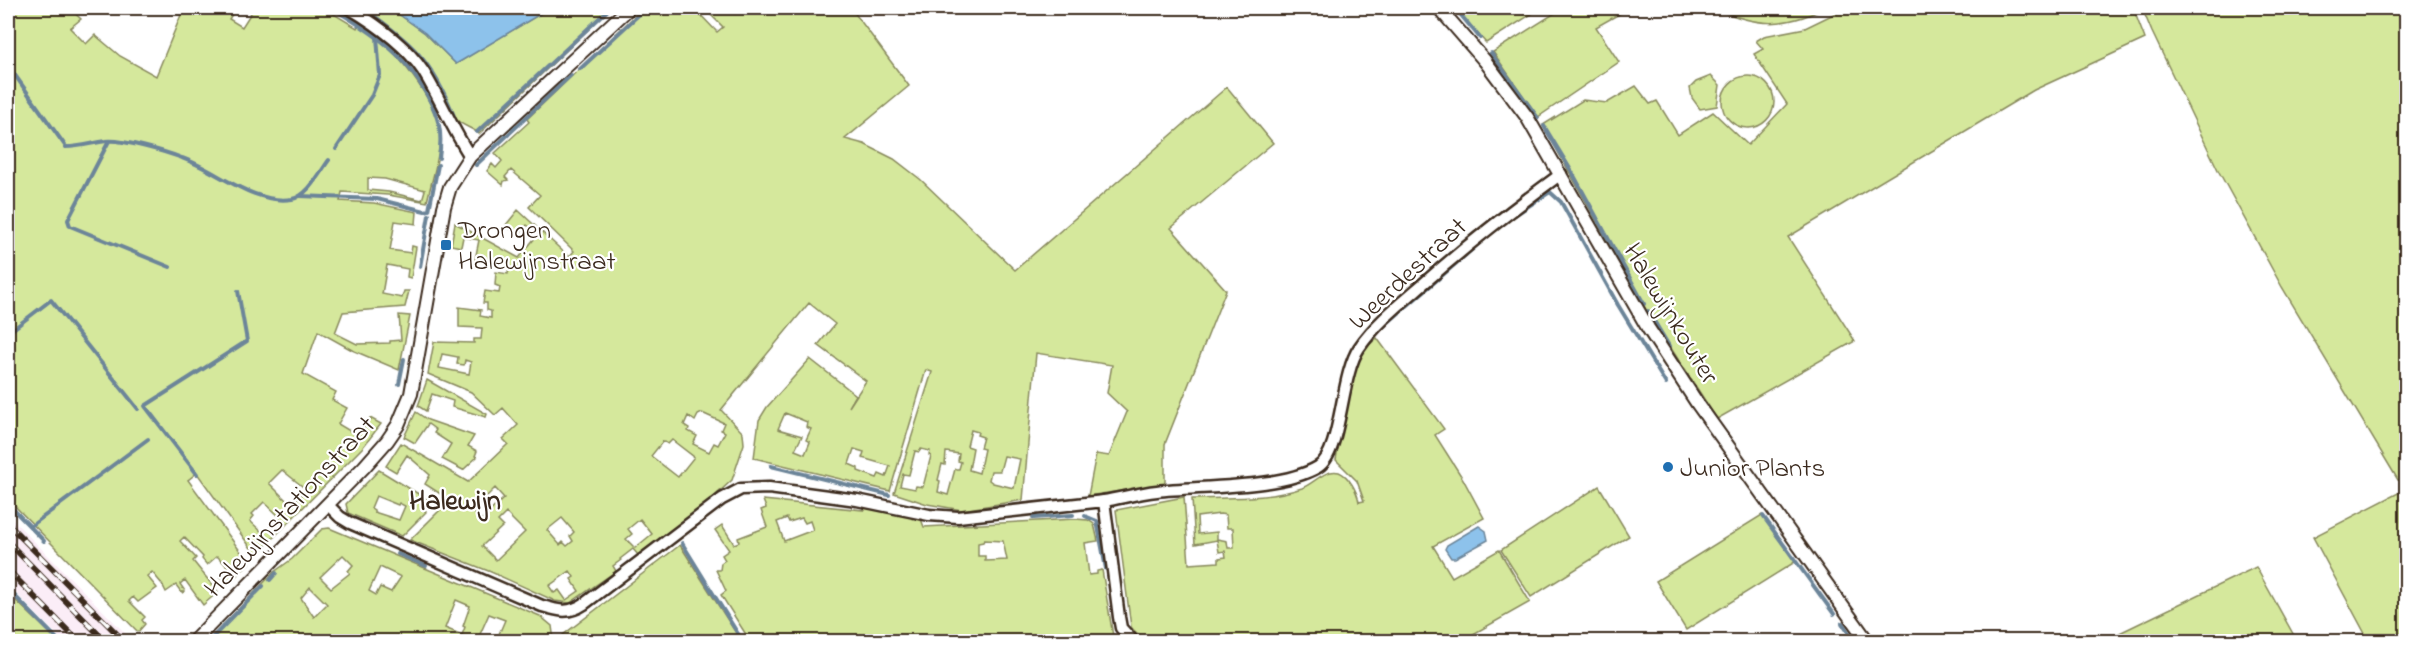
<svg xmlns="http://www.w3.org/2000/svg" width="2414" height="649" font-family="'Indie Flower',sans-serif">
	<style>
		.built { fill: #fbedf7 }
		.green { fill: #d5e89c; stroke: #88895d; stroke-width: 1.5; fill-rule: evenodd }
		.water { fill: #8dc2eb; stroke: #6c8599; stroke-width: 1.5 }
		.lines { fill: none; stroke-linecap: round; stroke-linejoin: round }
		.stream { stroke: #6c8599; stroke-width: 4 }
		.minor-casing { stroke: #3b2a1e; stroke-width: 15 }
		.tertiary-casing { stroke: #3b2a1e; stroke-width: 16 }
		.minor { stroke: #fff; stroke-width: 10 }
		.tertiary { stroke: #fff; stroke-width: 12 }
		.rail-casing { stroke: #3b2a1e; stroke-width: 6 }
		.rail { stroke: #fff; stroke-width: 4; stroke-dasharray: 11; stroke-linecap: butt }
		.poi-dot { fill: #1f6fb2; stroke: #fff; stroke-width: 2 }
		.labels { text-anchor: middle; stroke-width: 4.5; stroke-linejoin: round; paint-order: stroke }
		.poi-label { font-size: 27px; fill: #3b2a1e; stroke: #fff; text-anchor: start }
		.street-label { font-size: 27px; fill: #3b2a1e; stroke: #fff }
		.neighbourhood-label { font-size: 28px; font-weight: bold; fill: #3b2a1e; stroke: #fff }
	</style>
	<rect width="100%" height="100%" fill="#fff"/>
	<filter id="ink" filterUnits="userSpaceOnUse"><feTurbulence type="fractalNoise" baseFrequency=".0167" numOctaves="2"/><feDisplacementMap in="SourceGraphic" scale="12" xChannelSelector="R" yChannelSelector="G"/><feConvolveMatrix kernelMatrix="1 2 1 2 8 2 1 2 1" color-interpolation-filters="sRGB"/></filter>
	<g filter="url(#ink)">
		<path class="built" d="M8 515 133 641H63L8 585Z"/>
		<g class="green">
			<path d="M8 8H69L81 19 70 28 86 44 95 35 120 56 156 76 181 15 168 8H236L229 19 242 27 254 8H324L357 28 361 17C388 45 441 99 440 139 439 160 431 182 427 202L388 195 342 192 340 201 374 203 417 212 416 224 395 221 390 250 411 253 412 246 416 247 411 278 407 277 408 269 387 265 382 294 402 298 404 291H409L405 307 343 312 335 333 357 344 390 343V341L401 340 399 315 410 316 399 370 352 350 318 331 303 374 336 392 332 400 347 408 338 424 358 436 370 418 381 424 363 447 256 555 197 473 188 480 249 563 228 584 220 576 229 568 217 556 207 565 202 559 203 557 184 537 180 541 196 558 193 561 218 592 203 605 185 580 180 584 185 591 182 593 176 585 166 592 162 584 152 572 147 576 157 588 138 602 133 597 129 601 145 617 142 620 145 624 138 632 8 499ZM368 178 385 179 425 190 422 200 389 192 368 190ZM282 470 307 490 291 505 269 483ZM264 502 280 517 263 533 250 521 254 516 252 514Z"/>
			<path d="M358 8H390L425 33 456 64 550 8H611L479 134C472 127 463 127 456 119 447 107 443 90 434 77 415 49 385 29 358 8Z"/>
			<path d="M643 8H694L717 32 723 27 704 8 721 9 735 8 732 11 735 14 739 9 738 8H851L909 86 845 139 864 144 894 159 920 179 1015 270 1227 87 1273 143 1171 228 1226 290 1165 444V484L1088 496 1096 454 1109 456 1127 412 1107 393 1112 365 1036 353 1023 500 962 510 927 504 894 493 932 372 926 370 890 491 754 458 759 420 767 407 810 359 856 395 849 407 866 381 818 345 835 324 809 303 721 410 743 433 744 444 732 480 703 507 638 555 633 549 620 559 621 560 613 566 616 571 570 603 555 601 491 572 410 540 450 500 425 484 430 475 407 455 396 472 386 466 401 443 468 482 508 444 503 439 518 425 503 408 495 415 471 392 428 374 434 342 474 343V339H481L482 328 459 327V307L481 310 480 316 491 318V311L487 310V303H483L485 291 499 293 500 287 495 285 496 272 508 274 509 267 475 260 479 240 463 237 461 247 451 245 455 223 519 258 538 234 527 225 518 235 506 225 518 210 569 257 574 251 529 207 540 195 511 170 505 177 508 180 504 181 503 185 487 171 492 164 496 168 502 161 495 153 529 122 527 119ZM442 354 458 357 457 364 464 365 465 360 471 362 469 374 439 368ZM702 413 724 423 721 430 725 432 718 445 714 443 709 452 693 444 697 436 688 431 689 428 684 425 688 416 695 421 698 415ZM785 413 807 422 806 427 811 429 806 440 810 442 805 454 795 450 802 436 778 429ZM971 430 978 432 977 435 983 437 980 448 984 449 979 473 969 470 973 448 967 446ZM672 440 694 457 678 477 651 456 663 441 668 444ZM854 449 864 452 862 458 890 466 886 477 879 474 877 478 858 471V468L849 464ZM921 449 930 451 929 455 931 456 923 487 916 486 915 489 900 486 903 474 909 475 915 451 919 452ZM946 452 959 454 958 461 961 462 959 469H955L948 495 938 492 940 481 938 480 942 464 945 465ZM1004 456 1020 459 1014 488 993 483 989 480 991 471H1000ZM495 488 504 498 481 520 472 511ZM506 513 525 532 496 560 482 546 503 526 498 521ZM562 518 574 532 570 536 573 541 567 546 563 542 560 545 547 530ZM640 519 652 534 635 548 626 539 632 534 628 529ZM570 571 574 577 571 579 579 591 566 600 559 590 554 593 549 586Z"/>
			<path d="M1455 8H1541L1486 43Z"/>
			<path d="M1563 8H1617L1621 13 1596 27 1619 62 1538 117 1493 52Z"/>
			<path d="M1715 8H1825C1784 28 1756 27 1715 8Z"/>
			<path d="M1846 8H2133L2145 39 2034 90 1788 237 1855 341 1717 419 1648 313 1543 125 1583 100 1607 103 1636 86 1650 104 1657 101 1678 135 1713 112 1748 145 1787 104 1754 54 1763 49 1756 41 1764 36 1805 28Z"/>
			<path d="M2142 8H2406V480L2404 481 2398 480 2282 287 2219 172 2152 32Z"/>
			<path d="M1711 76 1720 85 1717 106 1700 109 1692 98 1690 88 1696 82Z"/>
			<circle cx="1748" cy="102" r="26"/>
			<path d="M1377 338 1444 429 1435 435 1463 479 1484 518 1433 546 1452 577 1499 550 1530 602 1461 641 1163 642C1150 639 1139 638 1131 627L1116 510 1184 497 1189 564 1219 562V558L1226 557 1225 551 1219 552 1217 540 1195 544 1192 499C1229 497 1266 500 1302 488 1313 484 1326 468 1339 472 1349 476 1357 491 1359 502L1364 501 1357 481 1336 460C1341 429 1342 391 1356 363 1361 352 1369 345 1377 338ZM1220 514 1226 515 1227 528H1233L1234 548H1228L1227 541 1217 539V532L1198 534 1197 517Z"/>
			<path d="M427 380 487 414 486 417 452 407 453 401 432 394 426 411 418 406Z"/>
			<path d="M416 412 428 420 474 436 468 446 477 451 475 456 477 457 463 470 442 459 451 444 434 433 436 430 428 424 415 443 404 437Z"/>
			<path d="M379 470 430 501 423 508 426 512 402 536 348 513 346 504ZM376 496 398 505 399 503 405 506 399 520 374 512V510L371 508Z"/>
			<path d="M1599 486 1629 536 1531 597 1501 550Z"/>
			<path d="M2406 489V641H2369L2313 537Z"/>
			<path d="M763 500 864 510 862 506 921 519 924 527 1075 519 1088 520 1094 524 1098 541 1085 543 1089 575 1097 574V571L1102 570 1113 636H1119L1125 641H750L721 595 726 591 716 570H720L721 563 725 560 722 555 729 550 715 530 722 525 734 544 739 542 738 538 767 527 761 510 766 508ZM787 518 789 522 802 518 805 523 810 521 813 530 784 541 777 522ZM984 540 1003 541 1007 560 985 561V556H978V543L983 542Z"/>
			<path d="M1762 515 1795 562 1686 630 1656 581Z"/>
			<path d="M329 528 540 616 552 626 554 641H496L505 620 489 614 477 641H208L274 572 292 559 322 529ZM343 555 353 565 348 571 350 573 331 588 320 577ZM380 567 401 577 391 592 380 587 376 595 369 591ZM310 587 327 604 314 617 301 598ZM456 600 470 606 463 626 465 627 462 635 445 628Z"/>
			<path d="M680 545 741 641H567L563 635Z"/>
			<path d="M2256 567 2297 641H2103Z"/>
			<path d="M8 593 58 641H8Z"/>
		</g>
		<g class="water">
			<path d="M390 8H550L456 64 425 33Z"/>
			<path d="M1479 526 1486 531 1488 540 1455 558H1451L1445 549 1447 545Z"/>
		</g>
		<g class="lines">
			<g class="stream">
				<path d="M332 8C372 32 404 52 427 95 439 118 443 132 439 158"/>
				<path d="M363 8C411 42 432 60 454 116"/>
				<path d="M1455 8 1480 38"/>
				<path d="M1491 53 1538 118"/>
				<path d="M580 69 646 8"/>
				<path d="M8 72 12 71 66 147C80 147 92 143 106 141 123 139 166 152 182 158 217 170 253 205 292 199 308 196 320 172 329 160"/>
				<path d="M1544 126 1572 172 1644 304"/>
				<path d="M477 132 610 8"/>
				<path d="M109 141 68 220 70 226 170 267"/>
				<path d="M336 149 372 95 380 75 377 37"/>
				<path d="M476 165 571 75"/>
				<path d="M300 196 377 199 425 211 429 210 438 165"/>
				<path d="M1515 215 1550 192 1561 202 1618 305 1666 384"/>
				<path d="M420 267 429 215"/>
				<path d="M1648 311 1669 346"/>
				<path d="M1384 326 1490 234"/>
				<path d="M8 333 51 300 138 409"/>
				<path d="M399 384 404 359"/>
				<path d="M771 466 889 495"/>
				<path d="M197 474 145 406 247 341 238 291"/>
				<path d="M8 504 44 541"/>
				<path d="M1085 516 1097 521 1106 569"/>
				<path d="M1763 516 1834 614"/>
				<path d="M1033 518 1073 515"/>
				<path d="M31 526 148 439"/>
				<path d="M682 543 743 642"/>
				<path d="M398 554 426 566"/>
				<path d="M270 580 276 573"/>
				<path d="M8 589 60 642"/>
				<path d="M1842 623 1855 642"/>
				<path d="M208 642 263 586"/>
			</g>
			<g class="minor-casing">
				<g id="minor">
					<path d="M349 8C376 24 405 44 423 71 440 98 452 129 470 156"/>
					<path d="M1104 501C1121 498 1139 493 1157 491 1201 486 1281 489 1318 467 1342 452 1340 376 1359 348 1375 324 1401 303 1423 284 1467 245 1513 209 1561 174"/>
					<path d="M328 505 340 517 350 523 542 606C559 611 569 614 584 604L722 499 741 489 769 488 857 500 929 515 958 517 1104 501 1119 617 1121 628 1134 642"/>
				</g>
			</g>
			<g class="tertiary-casing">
				<g id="tertiary">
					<path d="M1439 8 1485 61 1527 117 1648 328 1697 403 1868 642"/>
					<path d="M193 642 364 467 387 441 398 425 411 394 444 207 450 187 470 156 629 8"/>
				</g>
			</g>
			<use href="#minor" class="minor"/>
			<use href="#tertiary" class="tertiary"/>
			<g class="rail-casing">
				<g id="rail">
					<path d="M8 524 125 642"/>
					<path d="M8 542 106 642"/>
					<path d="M8 570 79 642"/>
				</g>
			</g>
			<use href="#rail" class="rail"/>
		</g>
	</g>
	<g class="poi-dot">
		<rect x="440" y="239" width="12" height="12" rx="3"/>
		<circle cx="1668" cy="467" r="6"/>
	</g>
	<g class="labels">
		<g class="poi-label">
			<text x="458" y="238">Drongen<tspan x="458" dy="31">Halewijnstraat</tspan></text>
			<text x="1680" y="476">Junior Plants</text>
		</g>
		<g class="street-label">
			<text transform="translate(1407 273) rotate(-43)" y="9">Weerdestraat</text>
			<text transform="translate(1672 313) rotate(59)" y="9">Halewijnkouter</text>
			<text transform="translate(289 506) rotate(-47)" y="9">Halewijnstationstraat</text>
		</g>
		<g class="neighbourhood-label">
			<text x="455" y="509">Halewijn</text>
		</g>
	</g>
	<rect width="2414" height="649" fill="none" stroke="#fff" stroke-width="30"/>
	<rect x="15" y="15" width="2384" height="619" fill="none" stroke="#3b2a1e" stroke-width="2" filter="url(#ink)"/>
</svg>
